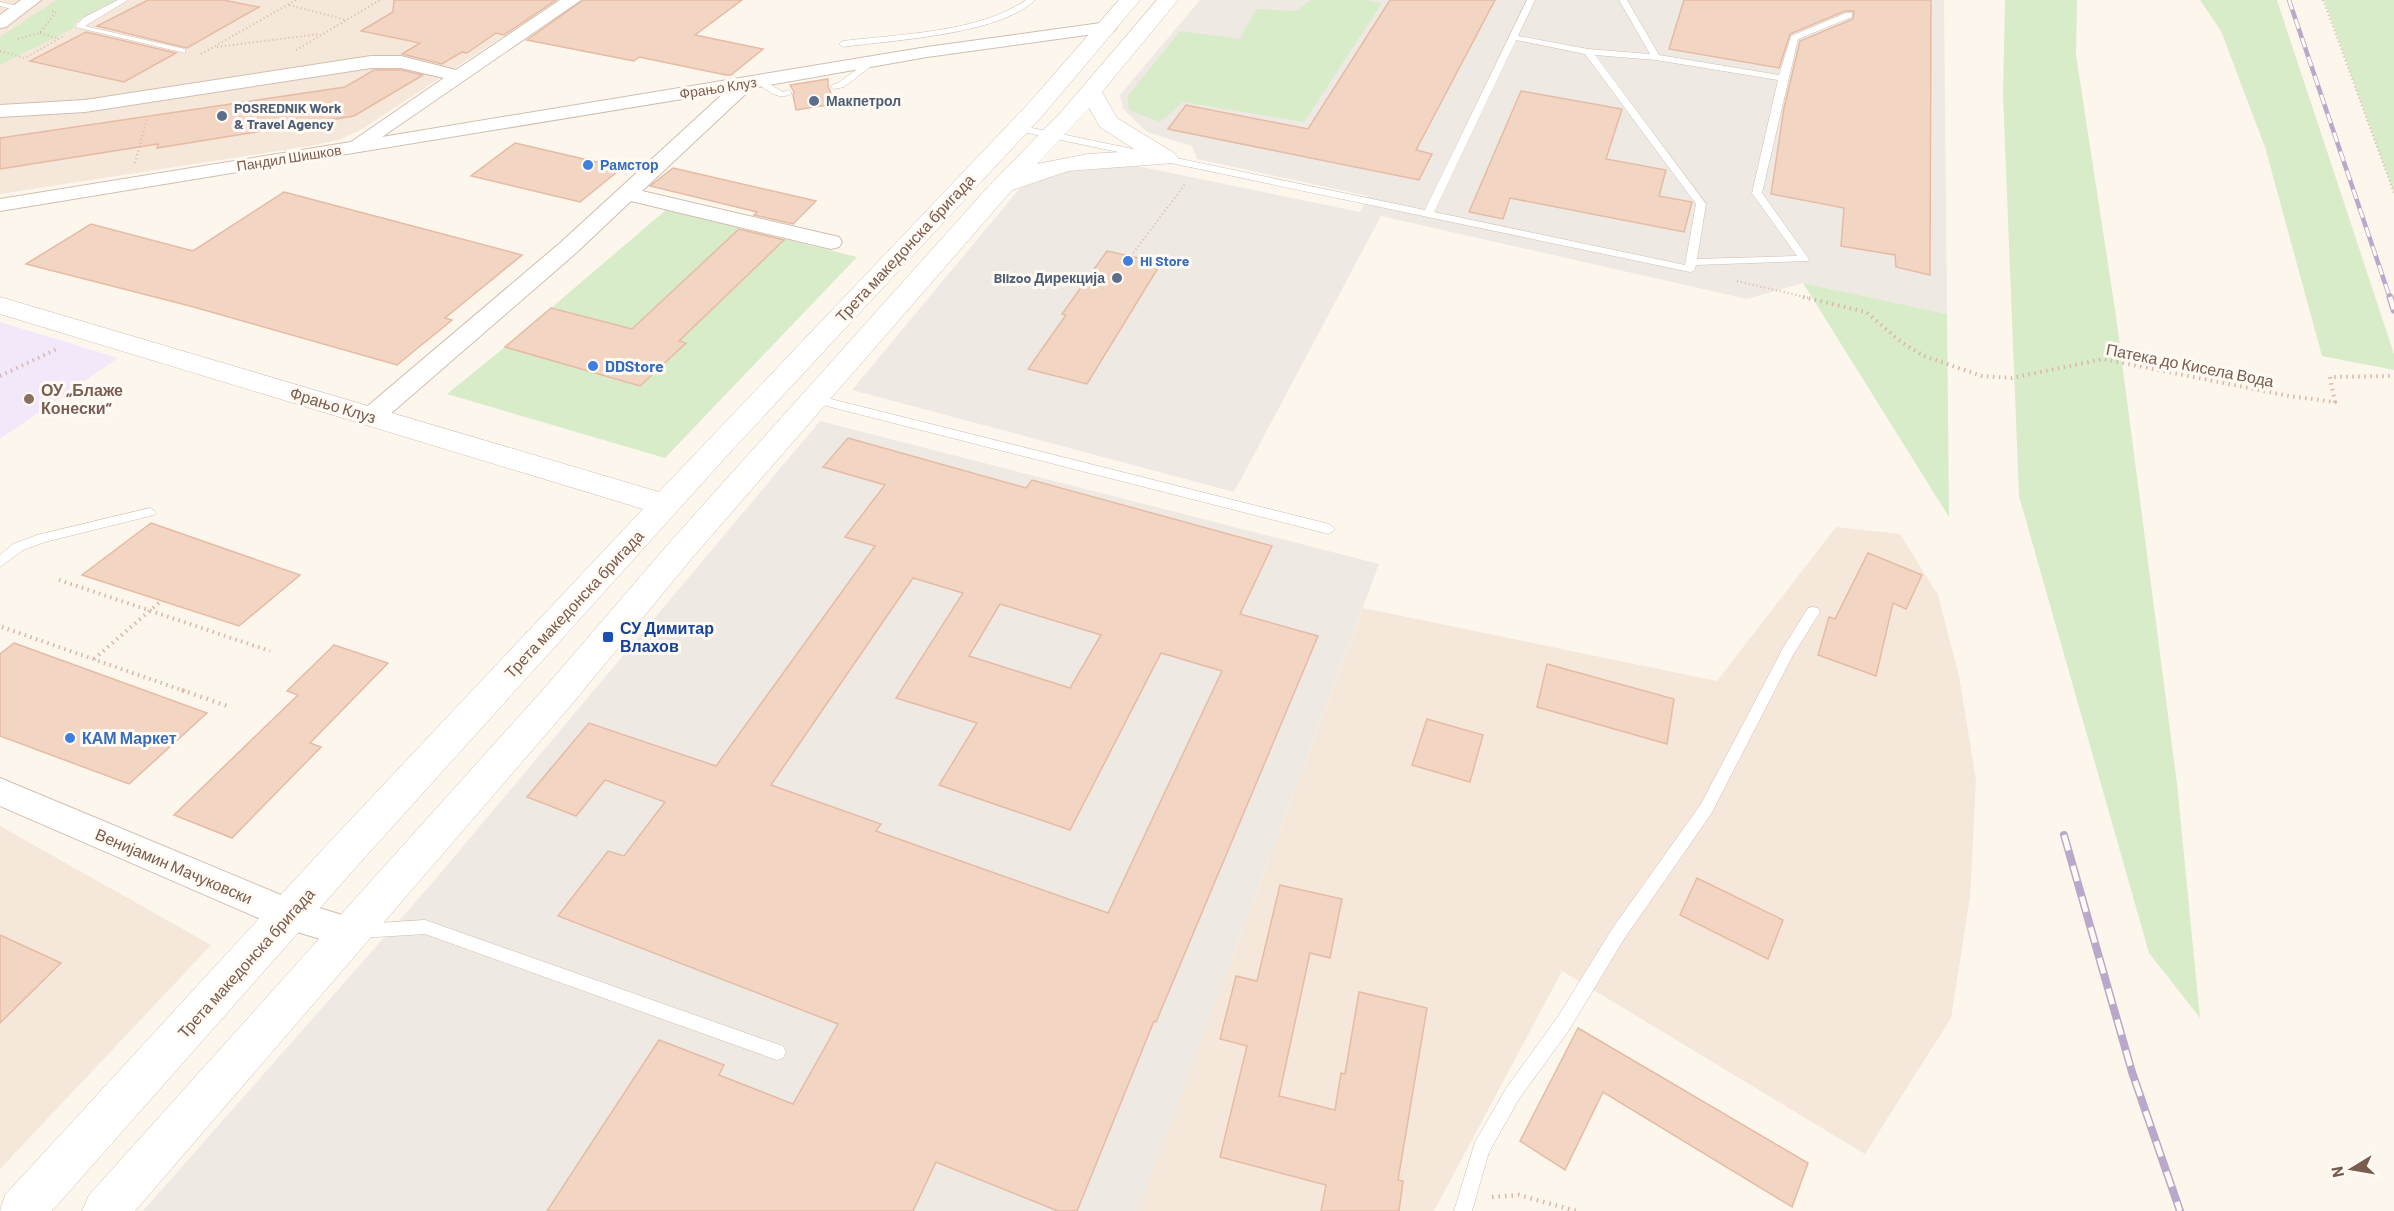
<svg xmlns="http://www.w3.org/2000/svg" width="2394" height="1211" font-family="Barlow,sans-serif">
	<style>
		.residential { fill: #f5e8da }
		.industrial { fill: #efe9e4 }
		.education { fill: #f3e8fa }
		.green { fill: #d8ecc9 }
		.building { fill: #f3d5c3; stroke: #e6bba3; stroke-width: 1.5; fill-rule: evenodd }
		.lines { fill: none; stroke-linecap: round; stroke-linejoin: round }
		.service-casing { stroke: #d1beb0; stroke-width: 1 }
		.minor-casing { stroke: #d1beb0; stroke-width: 2 }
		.tertiary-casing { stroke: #d1beb0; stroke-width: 1 }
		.path-far2 { stroke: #d9b8a5; stroke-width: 2; stroke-dasharray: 1 3; stroke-linecap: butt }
		.path-far1 { stroke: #d9b8a5; stroke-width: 4; stroke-dasharray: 1.5 4.5; stroke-linecap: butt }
		.path { stroke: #d9b8a5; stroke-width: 4.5; stroke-dasharray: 1.5 5; stroke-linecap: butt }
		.service { fill: #fff; fill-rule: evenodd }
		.minor { fill: #fff; fill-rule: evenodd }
		.tertiary { fill: #fff; fill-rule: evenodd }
		.rail-far2-casing { stroke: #b9a8c9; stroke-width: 4.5 }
		.rail-far1-casing { stroke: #b9a8c9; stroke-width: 7 }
		.rail-casing { stroke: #b9a8c9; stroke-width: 8 }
		.rail-far2 { stroke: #fffaf3; stroke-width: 3; stroke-dasharray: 10; stroke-linecap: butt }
		.rail-far1 { stroke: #fffaf3; stroke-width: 4.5; stroke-dasharray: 13; stroke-linecap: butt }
		.rail { stroke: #fffaf3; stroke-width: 5; stroke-dasharray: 16; stroke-linecap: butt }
		.service-dot { fill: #5c6f8a; stroke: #fffaf3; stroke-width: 2 }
		.shop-dot { fill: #3f7fe0; stroke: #fffaf3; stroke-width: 2 }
		.education-dot { fill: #8d6e63; stroke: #fffaf3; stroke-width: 2 }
		.transit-dot { fill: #1a4fb4; stroke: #fffaf3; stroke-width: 2 }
		.labels { text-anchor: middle; stroke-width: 6; stroke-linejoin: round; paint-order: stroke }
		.far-street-label { font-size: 14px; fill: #7a5c4d; stroke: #fffaf3 }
		.far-service-label { font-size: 14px; font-weight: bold; fill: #4e5e75; stroke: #fffaf3; text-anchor: start }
		.far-shop-label { font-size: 14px; font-weight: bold; fill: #366cbe; stroke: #fffaf3; text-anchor: start }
		.street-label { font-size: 16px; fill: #7a5c4d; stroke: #fffaf3 }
		.shop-label { font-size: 16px; font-weight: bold; fill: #366cbe; stroke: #fffaf3; text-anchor: start }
		.education-label { font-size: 16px; font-weight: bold; fill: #785e54; stroke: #fffaf3; text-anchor: start }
		.transit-label { font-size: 16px; font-weight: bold; fill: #164399; stroke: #fffaf3; text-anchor: start }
	</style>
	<rect width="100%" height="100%" fill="#fdf6ec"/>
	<g class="residential">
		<path d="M0 0H558L364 128 339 140 304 147 0 194Z"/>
		<path d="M1836 527 1900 534 1938 595 1959 676 1976 780 1970 897 1951 1018 1865 1154 1562 971 1434 1211H1138L1363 608 1717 681Z"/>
		<path d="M0 826 211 945 0 1169Z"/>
	</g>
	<g class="industrial">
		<path d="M1200 0H1944L1947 314 1803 283 1747 299 1381 216 1234 492 852 390 1026 181 1071 171 1137 166 1360 212 1368 196 1197 159 1192 146 1147 132 1123 109 1120 95Z"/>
		<path d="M820 421 1379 564 1138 1211H143L433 882Z"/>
	</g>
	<path class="education" d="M0 322 118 358 0 439Z"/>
	<g class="green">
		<path d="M56 0H116L78 20 72 29 0 65V37Z"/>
		<path d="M1311 0H1366L1382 3 1304 122 1183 102 1160 122 1129 110 1127 97 1180 31 1240 39 1256 9 1296 11Z"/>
		<path d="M2005 0H2077L2076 55 2116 316 2177 784 2200 1018 2149 953 2019 496 2003 94Z"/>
		<path d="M2200 0H2277L2394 354V370L2322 356 2265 147 2221 31Z"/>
		<path d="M2324 0H2394V193Z"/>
		<path d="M667 209 740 225 739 229 660 303 706 315 785 239 857 257 665 458 447 394 505 347 640 385 685 343 551 308Z"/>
		<path d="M1803 283 1947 314 1949 517Z"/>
	</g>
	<g class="building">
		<path d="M148 0H223L259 7 187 48 97 26Z"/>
		<path d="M394 0H556L504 35 496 33 467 53 462 52 442 64 402 54 420 43 361 31 393 12Z"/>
		<path d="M583 0H742L695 35 763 49 731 75H726L639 57 634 61 527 40Z"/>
		<path d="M1390 0H1495L1416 150 1432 154 1419 180 1168 129 1186 105 1308 129Z"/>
		<path d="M1684 0H1931L1930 275 1896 267 1895 255 1841 246 1844 208 1771 194 1784 108 1800 41 1853 19 1854 11H1845L1790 34 1779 68 1669 49Z"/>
		<path d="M86 32 176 53 124 82 30 61Z"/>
		<path d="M374 70H401L423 75 354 116 157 148 158 144 0 169V138L345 87Z"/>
		<path d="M828 79V86L835 104 796 110 793 95 794 92 790 85Z"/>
		<path d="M1521 91 1622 109 1606 159 1666 170 1659 196 1692 202 1684 232 1510 198 1503 219 1469 212Z"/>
		<path d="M515 143 622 168 580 202 471 176Z"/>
		<path d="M673 168 816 201 793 224 754 215 757 212 650 186Z"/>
		<path d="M284 192 522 255 445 318 452 320 397 365 190 306 26 264 91 224 193 251Z"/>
		<path d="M739 229 784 240 679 341 686 343 640 386 505 347 551 308 632 329Z"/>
		<path d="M1107 251 1161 263 1087 384 1028 369 1066 315 1062 314Z"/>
		<path d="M848 438 1026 488 1032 480 1272 546 1240 614 1318 636 1156 1022 1154 1021 1077 1211H1058L936 1162 913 1211H547L659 1040 724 1065 719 1075 793 1104 838 1024 558 916 608 851 624 856 665 802 605 780 576 816 527 797 589 723 716 766 875 546 845 537 885 485 823 467ZM913 578 963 593 896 698 977 723 939 785 1070 830 1161 653 1222 671 1108 913 876 831 881 824 771 785ZM1000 604 1101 635 1070 688 969 656Z"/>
		<path d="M151 523 300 575 239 626 82 575Z"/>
		<path d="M1868 553 1922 575 1906 609 1893 603 1876 676 1818 655 1829 617 1835 619Z"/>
		<path d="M14 643 207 713 129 784 0 736V654Z"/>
		<path d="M334 645 388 663 310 743 321 747 232 838 174 815 298 695 287 691Z"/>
		<path d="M1547 664 1674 699 1667 744 1537 707Z"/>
		<path d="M1427 719 1483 735 1470 782 1412 765Z"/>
		<path d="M1697 878 1783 920 1768 959 1680 915Z"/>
		<path d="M1280 885 1342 899 1330 958 1310 953 1279 1096 1335 1110 1341 1073 1345 1074 1359 992 1427 1008 1398 1180 1403 1181 1399 1211H1321L1326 1185 1220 1157 1247 1046 1220 1039 1236 976 1257 981Z"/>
		<path d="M0 935 61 963 0 1023Z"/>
		<path d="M1578 1028 1808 1163 1792 1207 1603 1092 1565 1170 1520 1141Z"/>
	</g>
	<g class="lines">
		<g class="service-casing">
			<g id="service">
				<path d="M118 0H128L85 26 185 49V53L75 27 83 18Z"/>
				<path d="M1026 0H1035C999 35 893 40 843 47L839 44 843 41C899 34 978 33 1026 0Z"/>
				<path d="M1527 0H1535L1518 36 1588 49 1650 54 1619 0H1627L1659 55 1779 75 1791 36 1846 13H1852V17L1798 39 1762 193 1809 259 1808 261 1696 265 1694 271 1690 272 1018 131 1013 128 1018 125 1425 210ZM1516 40 1585 54 1696 204 1685 265 1434 212ZM1595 55 1656 60 1778 80 1752 193 1797 256 1697 259 1706 204Z"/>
				<path d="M0 2 23 7 24 9 20 11 0 6Z"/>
				<path d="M871 59 875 62 874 64 844 87 834 89 830 86 838 83Z"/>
				<path d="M759 78 783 92 788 90 792 93C779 102 768 90 756 83L755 81Z"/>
				<path d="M815 395 1329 524 1335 529 1329 534 811 402 809 399Z"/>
				<path d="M150 508 156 512 154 515 45 542 23 550 0 567V555L13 544 37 535Z"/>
				<path d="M1813 607 1818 608 1820 612 1793 655 1711 814 1624 939 1569 1030 1519 1099 1489 1152 1472 1211H1454L1475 1142 1507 1087 1557 1018 1612 929 1701 804 1783 648 1808 608Z"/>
				<path d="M425 920 777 1044 783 1046 786 1052 783 1058 777 1060 425 934 361 938 355 936 353 931 355 926 361 924Z"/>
			</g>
		</g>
		<g class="minor-casing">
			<g id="minor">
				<path d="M21 0H41L6 27 0 28V15Z"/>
				<path d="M560 0H581L382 137 927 47 1108 22 1114 23 1117 27 1114 31 1108 32 927 57 752 88 642 191 839 237 842 242 839 247 831 249 631 201 576 253 381 422 372 424 363 422 360 416 363 410 560 243 725 92 0 211V199L351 142 444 78 401 68H371L85 112 0 117V105L85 100 371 56H401L456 70Z"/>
				<path d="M0 778 293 900 362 921 367 932 362 943 350 948 277 926 0 806Z"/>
			</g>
		</g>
		<g class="tertiary-casing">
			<g id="tertiary">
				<path d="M1119 0H1140L1044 114 724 459 350 874 52 1211H0L5 1195 322 850 643 509 0 314V297L659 492 1028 104Z"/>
				<path d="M1157 0H1178L1102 92 1117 118 1174 153 1178 158 1174 163 1068 171 1012 190 692 558 572 704 135 1211H82L89 1195 548 684 670 542 987 188 1062 111ZM1089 108 1100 127 1137 151 1088 154 1037 164Z"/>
			</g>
		</g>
		<g class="path-far2">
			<path d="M2323 0 2394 193"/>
			<path d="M289 5 346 20"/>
			<path d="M40 33 59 39"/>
			<path d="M18 39 40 33 56 12 50 11"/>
			<path d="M217 47 319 34"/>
			<path d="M296 50 380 0"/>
			<path d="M0 51 25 58 65 35"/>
			<path d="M201 54 296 0"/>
			<path d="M135 163 147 118"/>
			<path d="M1131 256 1186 183"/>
			<path d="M1737 281 1809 298"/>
		</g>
		<g class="path-far1">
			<path d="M1803 297 1866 312 1901 342 1924 356 1982 376 2012 378 2103 359 2289 396 2335 402 2330 377 2394 376"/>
			<path d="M0 376 59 348"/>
			<path d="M59 580 270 651"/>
			<path d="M2 627 187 692"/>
			<path d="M94 659 161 601"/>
		</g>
		<g class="path">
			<path d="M182 690 230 707"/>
			<path d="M1492 1197 1519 1195 1576 1211"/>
		</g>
		<use href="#service" class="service"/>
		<use href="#minor" class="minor"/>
		<use href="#tertiary" class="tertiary"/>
		<g class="rail-far2-casing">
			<path id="rail-far2" d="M2289 0 2390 298"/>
		</g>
		<g class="rail-far1-casing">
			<path id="rail-far1" d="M2390 297 2394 310"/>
		</g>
		<g class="rail-casing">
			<path id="rail" d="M2064 835 2132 1072 2180 1211"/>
		</g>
		<use href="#rail-far2" class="rail-far2"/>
		<use href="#rail-far1" class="rail-far1"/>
		<use href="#rail" class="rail"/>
	</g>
	<g class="service-dot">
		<circle cx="814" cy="101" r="6"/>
		<circle cx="222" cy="116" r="6"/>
		<circle cx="1117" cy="278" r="6"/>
	</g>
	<g class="shop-dot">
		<circle cx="588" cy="165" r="6"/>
		<circle cx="1128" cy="261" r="6"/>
		<circle cx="593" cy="366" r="6"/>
		<circle cx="70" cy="738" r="6"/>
	</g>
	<circle class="education-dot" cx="29" cy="399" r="6"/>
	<rect class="transit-dot" x="602" y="631" width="12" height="12" rx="3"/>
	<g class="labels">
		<g class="far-street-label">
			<text transform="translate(718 88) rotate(-9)" y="5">Фрањо Клуз</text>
			<text transform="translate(289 158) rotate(-9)" y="5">Пандил Шишков</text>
		</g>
		<g class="far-service-label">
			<text x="826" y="106">Макпетрол</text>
			<text x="234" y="113">POSREDNIK Work<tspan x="234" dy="16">&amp; Travel Agency</tspan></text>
			<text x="1105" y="283" text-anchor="end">Blizoo Дирекција</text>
		</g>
		<g class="far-shop-label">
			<text x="600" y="170">Рамстор</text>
			<text x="1140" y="266">Hi Store</text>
		</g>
		<g class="street-label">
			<text transform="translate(905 248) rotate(-47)" y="6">Трета македонска бригада</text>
			<text transform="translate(2190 365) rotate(11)" y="6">Патека до Кисела Вода</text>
			<text transform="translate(333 405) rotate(17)" y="6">Фрањо Клуз</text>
			<text transform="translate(574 604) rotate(-47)" y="6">Трета македонска бригада</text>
			<text transform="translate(174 866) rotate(23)" y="6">Венијамин Мачуковски</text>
			<text transform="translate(246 963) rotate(-48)" y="6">Трета македонска бригада</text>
		</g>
		<g class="shop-label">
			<text x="605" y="372">DDStore</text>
			<text x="82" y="744">КАМ Маркет</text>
		</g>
		<g class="education-label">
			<text x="41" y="396">ОУ „Блаже<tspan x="41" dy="18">Конески“</tspan></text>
		</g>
		<g class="transit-label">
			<text x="620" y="634">СУ Димитар<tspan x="620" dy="18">Влахов</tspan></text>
		</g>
	</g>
	<g transform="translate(2352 1169) rotate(259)" stroke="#fffaf3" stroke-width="4.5" paint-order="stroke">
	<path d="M0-4.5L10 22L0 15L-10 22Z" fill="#7a5c4d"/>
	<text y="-9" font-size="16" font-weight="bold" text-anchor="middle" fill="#7a5c4d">N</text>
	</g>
</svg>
